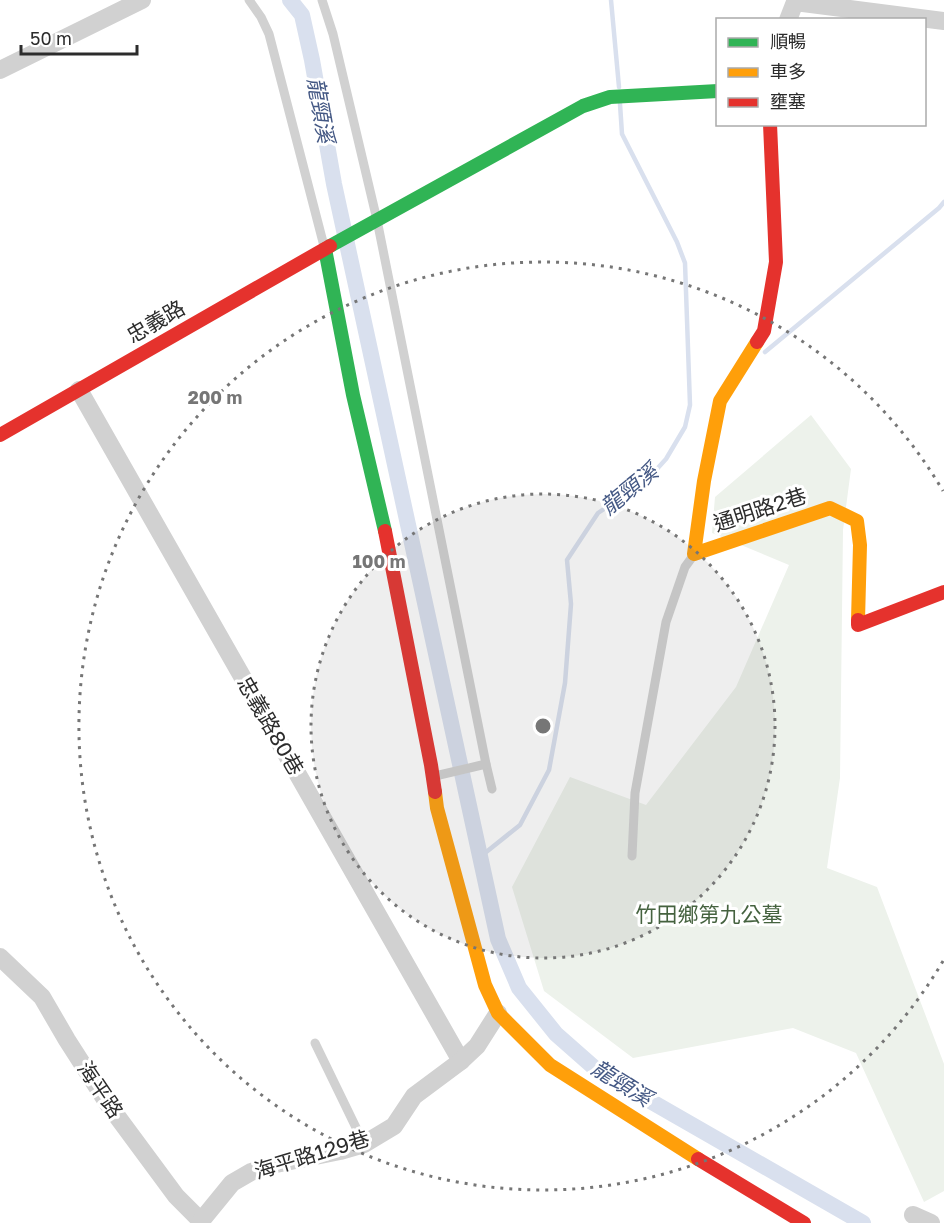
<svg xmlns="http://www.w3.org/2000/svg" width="944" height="1223" font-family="'Golos Text','Noto Sans TC',sans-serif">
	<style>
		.green { fill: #edf2eb }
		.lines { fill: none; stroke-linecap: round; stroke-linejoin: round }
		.stream { stroke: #d9e0ee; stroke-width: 4.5 }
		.canal { stroke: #d9e0ee; stroke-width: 16 }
		.lane { stroke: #d1d1d1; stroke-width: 9 }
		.street { stroke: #d1d1d1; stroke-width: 18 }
		.fast { stroke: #30b455; stroke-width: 14 }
		.slow { stroke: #ff9f0a; stroke-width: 14 }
		.jam { stroke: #e5322d; stroke-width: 14 }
		.ring { fill: none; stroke: #767676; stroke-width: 3; stroke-dasharray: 3 6 }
		.labels { text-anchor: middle; stroke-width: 6; stroke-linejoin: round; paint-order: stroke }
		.street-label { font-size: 21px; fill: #2c2c2c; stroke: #fff }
		.park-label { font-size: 21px; fill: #45623f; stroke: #fff }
		.water-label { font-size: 22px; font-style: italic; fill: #445884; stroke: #fff }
		.centre { fill: #767676; stroke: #fff; stroke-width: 3 }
		.ring-label { font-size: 18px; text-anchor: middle; font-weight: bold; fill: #767676; stroke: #fff; stroke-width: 6; stroke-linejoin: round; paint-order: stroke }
	</style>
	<rect width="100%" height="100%" fill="#fff"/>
	<path class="green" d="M811 415 851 469 843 530 840 778 827 868 877 887 944 1064V1191L924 1202 856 1053 793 1028 633 1058 544 991 512 887 570 777 646 805 736 687 789 565 712 533 715 497Z"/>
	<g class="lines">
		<g class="stream">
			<path d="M611 0 619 87"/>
			<path d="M765 352 939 208 944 202"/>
			<path d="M480 857 520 825 549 770 565 683 571 604 567 560 598 513 646 481 666 459 685 427 690 405 685 263 677 242 622 134 620 104"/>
		</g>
		<path class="canal" d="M290 0 302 15 312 60 334 184 498 939 519 988 556 1034 598 1071 863 1223"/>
		<g class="lane">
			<path d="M249 0 261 17 269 34 324 246"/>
			<path d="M322 0 333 34 377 220 486 764 492 789"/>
			<path d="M435 776 486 764"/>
			<path d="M632 856 635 793 666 622 685 567 693 556"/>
			<path d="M315 1043 364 1144"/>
		</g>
		<g class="street">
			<path d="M795 2 944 21"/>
			<path d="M788 20 795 2"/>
			<path d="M0 70 142 0"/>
			<path d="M79 390 461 1061"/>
			<path d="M0 957 42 997 67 1040 108 1104 176 1196 201 1221V1223"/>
			<path d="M913 1215 931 1223"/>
			<path d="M201 1221 232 1183 251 1172 276 1164 340 1151 364 1144 394 1126 414 1096 461 1061 477 1046 498 1013"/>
		</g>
		<g class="fast">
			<path d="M330 246 583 106 610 97 718 91"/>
			<path d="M325 249 353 395 385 531"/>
		</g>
		<g class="slow">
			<path d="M757 342 720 401 704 481 694 554 830 508 857 521 860 545 858 620"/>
			<path d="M435 792 437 808 485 985 498 1013 550 1065 698 1159"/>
		</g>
		<g class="jam">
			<path d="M757 342 764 331 776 262 770 124"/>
			<path d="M0 435 330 246"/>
			<path d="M385 531 431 765 435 792"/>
			<path d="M858 620V625L944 592"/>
			<path d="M698 1159 804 1223"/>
		</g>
	</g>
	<circle cx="543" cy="726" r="232" fill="#767676" fill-opacity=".12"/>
	<g class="ring">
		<circle cx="543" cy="726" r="232"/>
		<path d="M943 961A464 464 0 1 1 943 491"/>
	</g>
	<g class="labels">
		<g class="street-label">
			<text transform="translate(156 322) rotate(-30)" y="7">忠義路</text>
			<text transform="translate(760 510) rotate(-18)" y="7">通明路2巷</text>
			<text transform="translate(270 726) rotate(60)" y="7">忠義路80巷</text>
			<text transform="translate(100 1090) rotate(56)" y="7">海平路</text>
			<text transform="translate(312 1155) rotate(-17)" y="7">海平路129巷</text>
		</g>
		<g class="park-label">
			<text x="709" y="922">竹田鄉第九公墓</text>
		</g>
		<g class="water-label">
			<text transform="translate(321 110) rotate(80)" y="8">龍頸溪</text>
			<text transform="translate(629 489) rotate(-39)" y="8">龍頸溪</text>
			<text transform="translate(622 1083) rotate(32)" y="8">龍頸溪</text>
		</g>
	</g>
	<circle cx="543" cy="726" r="9" class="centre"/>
	<g class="ring-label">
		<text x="215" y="404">200 m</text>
		<text x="379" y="568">100 m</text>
	</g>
	<rect x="716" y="18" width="210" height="108" fill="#ffffff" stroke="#ababab" stroke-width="1.5"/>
	<rect x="728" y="38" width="30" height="9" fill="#30b455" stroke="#ababab" stroke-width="1.5"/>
	<text x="770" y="48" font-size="18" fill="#2c2c2c">順暢</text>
	<rect x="728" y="68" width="30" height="9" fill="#ff9f0a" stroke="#ababab" stroke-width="1.5"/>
	<text x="770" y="78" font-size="18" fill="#2c2c2c">車多</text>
	<rect x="728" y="98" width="30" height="9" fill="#e5322d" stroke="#ababab" stroke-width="1.5"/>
	<text x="770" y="108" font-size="18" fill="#2c2c2c">壅塞</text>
	<path d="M21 45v9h116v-9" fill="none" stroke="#2c2c2c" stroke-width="3"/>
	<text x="30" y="45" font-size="18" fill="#2c2c2c" stroke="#ffffff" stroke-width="4.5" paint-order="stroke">50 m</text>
</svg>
